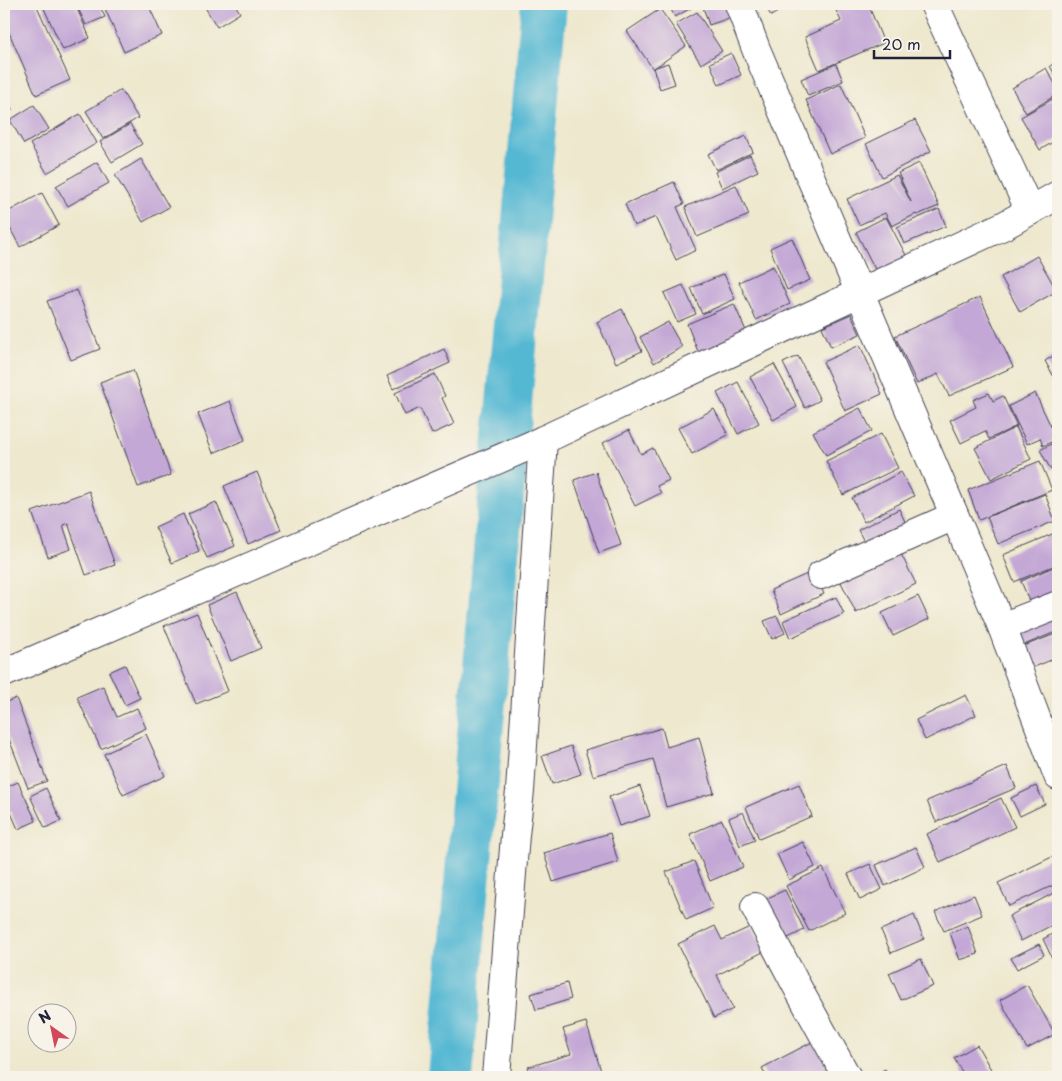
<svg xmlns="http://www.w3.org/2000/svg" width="1062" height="1081" font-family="'Playpen Sans',sans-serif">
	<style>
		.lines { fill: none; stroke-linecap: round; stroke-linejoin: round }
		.river { stroke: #54b8d3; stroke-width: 46 }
		.building { fill: #c3a7d6 }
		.minor-casing { stroke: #414051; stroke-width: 30 }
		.minor { stroke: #fff; stroke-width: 28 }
	</style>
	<rect width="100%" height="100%" fill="#f7f3e8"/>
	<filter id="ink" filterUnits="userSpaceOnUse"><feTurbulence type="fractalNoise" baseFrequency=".02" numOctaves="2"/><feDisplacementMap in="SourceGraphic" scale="10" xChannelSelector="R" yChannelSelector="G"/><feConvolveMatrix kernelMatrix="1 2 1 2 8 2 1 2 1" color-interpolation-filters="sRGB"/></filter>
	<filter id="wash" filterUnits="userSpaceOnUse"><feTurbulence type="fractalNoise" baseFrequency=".0096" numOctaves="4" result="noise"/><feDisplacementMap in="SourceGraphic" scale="20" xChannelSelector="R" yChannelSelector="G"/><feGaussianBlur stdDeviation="1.12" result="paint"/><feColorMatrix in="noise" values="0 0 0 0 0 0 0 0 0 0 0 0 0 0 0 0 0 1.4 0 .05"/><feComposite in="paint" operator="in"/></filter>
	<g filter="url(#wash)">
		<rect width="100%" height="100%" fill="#eee8ce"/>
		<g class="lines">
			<path class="river" d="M450 1077 544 4"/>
		</g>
		<g id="blocks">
			<g class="building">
				<path d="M12 4H36L70 80 36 95 4 21V7Z"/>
				<path d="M42 4H75L90 38 63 50Z"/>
				<path d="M76 4H99L105 17 86 25Z"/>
				<path d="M103 4H148L162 35 124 52Z"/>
				<path d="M203 4H235L240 13 217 27Z"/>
				<path d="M668 4H698L675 17Z"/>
				<path d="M702 4H731L735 16 709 25Z"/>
				<path d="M767 4H791L771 16 765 5Z"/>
				<path d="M833 4H868L884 43 819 70 805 37 841 21Z"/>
				<path d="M660 9 686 46 653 69 627 31Z"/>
				<path d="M697 12 722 51 701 64 676 24Z"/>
				<path d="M731 53 741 75 719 85 710 63Z"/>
				<path d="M1058 61V80L1050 66Z"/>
				<path d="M668 63 675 84 660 89 653 68Z"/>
				<path d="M836 64 843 81 808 96 801 79Z"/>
				<path d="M1046 68 1058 89V94L1026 113 1012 88Z"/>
				<path d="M841 84 865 138 830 154 806 100Z"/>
				<path d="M121 90 138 118 103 139 86 111Z"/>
				<path d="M4 91 12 110 4 114Z"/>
				<path d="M1058 96V139L1040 150 1021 117Z"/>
				<path d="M34 105 49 129 24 144 10 120Z"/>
				<path d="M80 114 97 143 47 173 30 144Z"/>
				<path d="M915 120 931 151 882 177 866 144Z"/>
				<path d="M130 124 142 144 112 162 100 142Z"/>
				<path d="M746 136 753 152 716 170 708 154Z"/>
				<path d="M750 155 758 171 722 188 715 172Z"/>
				<path d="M141 159 169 207 143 222 115 175Z"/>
				<path d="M97 162 109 183 68 206 56 186Z"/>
				<path d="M919 163 939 206 917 215 916 214 892 226 885 213 859 225 847 199 897 175 911 202 898 173Z"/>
				<path d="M674 182 684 204 677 207 696 250 676 260 656 217 634 226 625 204Z"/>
				<path d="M736 185 749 215 697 237 685 207Z"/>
				<path d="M42 193 59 225 20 247 4 217V214Z"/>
				<path d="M939 209 946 226 904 244 897 227Z"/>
				<path d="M886 217 908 259 878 275 856 232Z"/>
				<path d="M792 238 810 280 787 290 770 248Z"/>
				<path d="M1037 256 1057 291 1020 312 1001 277Z"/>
				<path d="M773 266 790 304 756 320 739 282Z"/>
				<path d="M724 274 735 299 702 314 691 288Z"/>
				<path d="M683 285 696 314 677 322 664 293Z"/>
				<path d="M77 290 100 349 71 360 47 301Z"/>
				<path d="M980 297 1013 367 949 396 938 374 917 384 895 336Z"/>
				<path d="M734 304 747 333 699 354 687 324Z"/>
				<path d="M622 309 642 351 616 363 597 322Z"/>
				<path d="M851 314 860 334 831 347 822 327Z"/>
				<path d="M668 322 682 347 654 363 640 337Z"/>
				<path d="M860 345 882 394 845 411 823 362Z"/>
				<path d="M444 349 450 363 393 389 387 376Z"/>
				<path d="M1058 353V384L1045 361Z"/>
				<path d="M798 356 820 400 805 408 783 363Z"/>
				<path d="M774 364 797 407 773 420 750 377Z"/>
				<path d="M133 370 171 475 138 487 100 382Z"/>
				<path d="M435 374 445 396 442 398 454 424 432 434 420 408 405 415 395 393Z"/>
				<path d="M738 382 759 423 738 434 717 393Z"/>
				<path d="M989 393 993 401 1003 396 1017 426 989 439 985 431 961 443 950 420 976 407 973 400Z"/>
				<path d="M1035 393 1057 439 1043 446 1040 438 1027 444 1009 406Z"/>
				<path d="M230 401 245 440 213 453 198 414Z"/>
				<path d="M860 408 872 431 826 455 813 432Z"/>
				<path d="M714 409 728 435 692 454 678 428Z"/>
				<path d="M1016 427 1031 459 991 479 975 448Z"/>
				<path d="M629 430 641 454 653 448 669 480 657 486 661 493 635 506 603 443Z"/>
				<path d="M881 434 898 468 843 495 826 461Z"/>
				<path d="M1058 440V466L1051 470 1040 450Z"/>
				<path d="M1040 461 1052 490 979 520 968 490Z"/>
				<path d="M257 472 281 530 248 544 224 486Z"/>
				<path d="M596 472 621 545 599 553 574 480Z"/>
				<path d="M901 472 914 496 864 522 852 498Z"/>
				<path d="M89 491 115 565 86 575 68 523 63 525 71 549 48 557 32 512Z"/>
				<path d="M1045 494 1055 521 998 544 987 517Z"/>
				<path d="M216 502 235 546 207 558 188 514Z"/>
				<path d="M899 509 909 530 869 551 858 530Z"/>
				<path d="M183 514 199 551 172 563 155 527Z"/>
				<path d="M1057 532 1058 536V564L1014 582 1003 555Z"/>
				<path d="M899 550 916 584 856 613 839 578Z"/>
				<path d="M1058 565V593L1033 611 1021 581Z"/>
				<path d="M814 571 824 594 781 614 771 590Z"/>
				<path d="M237 592 261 648 231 661 207 605Z"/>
				<path d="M918 596 929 619 893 636 882 613Z"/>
				<path d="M836 597 844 614 790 638 783 621Z"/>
				<path d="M1058 606V631L1024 645 1015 623Z"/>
				<path d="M197 613 228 691 196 704 164 626Z"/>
				<path d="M777 616 785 633 772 639 764 621Z"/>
				<path d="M1058 633V657L1032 668 1024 646Z"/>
				<path d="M125 665 140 698 125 705 109 672Z"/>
				<path d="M103 686 117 717 137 708 146 728 101 749 77 697Z"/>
				<path d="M966 695 976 715 925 740 916 720Z"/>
				<path d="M16 698 47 781 28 788 4 726V703Z"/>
				<path d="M662 728 667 747 699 737 714 793 666 807 653 759 593 776 585 750Z"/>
				<path d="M146 734 165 776 123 795 104 754Z"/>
				<path d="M4 743 9 757 4 759Z"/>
				<path d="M571 746 581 774 552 784 542 756Z"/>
				<path d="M1007 766 1016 788 936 822 927 801Z"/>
				<path d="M18 782 36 821 18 829 4 797V788Z"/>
				<path d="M799 784 812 816 759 839 746 807Z"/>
				<path d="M640 786 650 816 619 826 609 797Z"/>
				<path d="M1036 786 1045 804 1020 816 1011 798Z"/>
				<path d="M46 788 61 821 45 828 30 796Z"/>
				<path d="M1001 798 1015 827 940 862 927 834Z"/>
				<path d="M743 812 755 840 740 846 729 818Z"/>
				<path d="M722 820 743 867 710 881 690 834Z"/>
				<path d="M610 833 618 862 553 882 544 853Z"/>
				<path d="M803 842 815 867 789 880 777 854Z"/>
				<path d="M916 847 925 867 885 886 876 865Z"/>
				<path d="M1056 855 1058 859V883L1009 906 998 883Z"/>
				<path d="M694 861 713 908 686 920 666 872Z"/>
				<path d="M870 864 882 889 860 900 848 874Z"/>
				<path d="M823 868 845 913 809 931 786 886Z"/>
				<path d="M785 890 804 930 780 942 761 901Z"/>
				<path d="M1058 891V922L1021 941 1009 916Z"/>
				<path d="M974 895 982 915 944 931 935 912Z"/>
				<path d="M914 915 924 939 891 953 881 930Z"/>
				<path d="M715 926 722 940 752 926 765 951 717 975 733 1009 714 1018 678 944Z"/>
				<path d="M968 926 978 954 960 960 950 933Z"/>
				<path d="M1058 931V957L1053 960 1043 939Z"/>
				<path d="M1039 944 1044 955 1017 969 1011 958Z"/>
				<path d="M921 959 933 986 901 1000 889 973Z"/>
				<path d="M567 983 571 999 536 1010 531 994Z"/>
				<path d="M1027 985 1055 1034 1027 1049 1000 1000Z"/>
				<path d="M586 1022 601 1071 582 1077H531L528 1067 571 1054 563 1029Z"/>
				<path d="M814 1041 832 1077H767L762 1068Z"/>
				<path d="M977 1045 993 1073 984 1077H965L954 1058Z"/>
				<path d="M885 1069 890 1077H871Z"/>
			</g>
		</g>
	</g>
	<g filter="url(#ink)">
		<use href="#blocks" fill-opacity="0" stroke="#414051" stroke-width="1"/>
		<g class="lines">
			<g class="minor-casing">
				<g id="minor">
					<path d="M739 4 756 49 1002 627 1058 776"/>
					<path d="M934 4 1030 211"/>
					<path d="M821 575 954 516"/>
					<path d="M1002 627 1058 605"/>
					<path d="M4 673 543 440 1005 225 1058 195"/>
					<path d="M755 907 801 994 847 1077"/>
					<path d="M496 1077 515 835 520 791 543 440"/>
				</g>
			</g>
			<use href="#minor" class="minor"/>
		</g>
	</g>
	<rect width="1062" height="1081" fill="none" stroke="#f7f3e8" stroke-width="20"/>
	<g transform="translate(52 1028) rotate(327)"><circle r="24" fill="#f7f3e8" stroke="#a29fa3"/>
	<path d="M0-4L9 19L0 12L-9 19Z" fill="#d1495b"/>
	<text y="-8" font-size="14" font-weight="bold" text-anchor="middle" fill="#22223b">N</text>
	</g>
	<path d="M874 50v8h76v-8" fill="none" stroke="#22223b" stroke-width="2.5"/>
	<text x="882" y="50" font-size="15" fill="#22223b" stroke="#f7f3e8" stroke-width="4" paint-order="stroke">20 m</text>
</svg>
